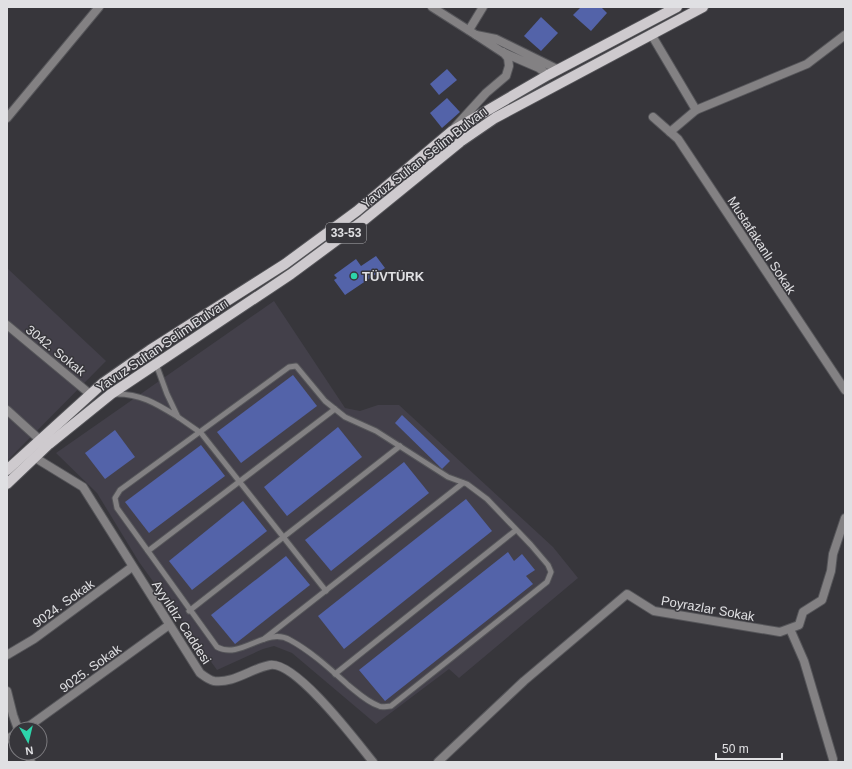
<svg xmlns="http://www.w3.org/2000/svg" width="852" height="769" font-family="Arial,sans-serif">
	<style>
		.built { fill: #43404a }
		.building { fill: #5363a9 }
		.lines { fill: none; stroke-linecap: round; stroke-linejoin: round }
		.service-casing { stroke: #555559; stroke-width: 7 }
		.minor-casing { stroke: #555559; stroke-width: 10 }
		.tertiary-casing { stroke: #555559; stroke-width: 10 }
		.primary-casing { stroke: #555559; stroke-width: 12 }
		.service { stroke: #838183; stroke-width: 5 }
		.minor { stroke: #838183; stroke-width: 8 }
		.tertiary { stroke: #838183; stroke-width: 8 }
		.primary { stroke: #cecace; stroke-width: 10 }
		.poi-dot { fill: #2dd5ab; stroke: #37363b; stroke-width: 1.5 }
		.labels { text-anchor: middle; stroke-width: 3; stroke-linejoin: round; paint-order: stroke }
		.shield { fill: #37363b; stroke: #adadb1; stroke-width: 1 }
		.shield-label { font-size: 12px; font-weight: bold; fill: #e0e0e3 }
		.street-label { font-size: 13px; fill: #e0e0e3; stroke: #37363b }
		.poi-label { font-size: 13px; font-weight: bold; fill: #e0e0e3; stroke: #37363b; text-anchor: start }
	</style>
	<rect width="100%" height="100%" fill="#37363b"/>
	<g class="built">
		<path d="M7 268 106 361 7 461Z"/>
		<path d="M274 301 345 408 360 411 378 405H399L553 547 578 578 459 678 449 669 376 724 292 653 274 646 263 649 217 670 139 562 97 493 56 453Z"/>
	</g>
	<g class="building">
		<path d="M581 7H601L607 13 591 31 573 15Z"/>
		<path d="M541 17 558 33 541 51 524 36Z"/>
		<path d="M447 69 457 80 439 95 430 84Z"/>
		<path d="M447 98 460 112 442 128 430 113Z"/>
		<path d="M376 256 385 268 345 295 334 280 337 278 334 275 356 259 361 266Z"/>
		<path d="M293 375 317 406 241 463 217 432Z"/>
		<path d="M402 415 450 461 442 469 395 423Z"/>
		<path d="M338 427 362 457 287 516 264 487Z"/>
		<path d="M115 430 135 457 105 479 85 453Z"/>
		<path d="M201 445 225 476 149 533 125 502Z"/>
		<path d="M404 462 429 493 331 571 305 540Z"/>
		<path d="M466 499 492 531 344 649 318 616Z"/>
		<path d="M243 501 267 531 192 590 169 561Z"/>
		<path d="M508 552 514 561 522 554 535 570 526 576 533 584 385 701 359 670Z"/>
		<path d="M286 556 310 585 235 644 211 615Z"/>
	</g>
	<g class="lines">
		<g class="service-casing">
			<g id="service">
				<path d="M296 366 325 401 345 417 376 431 448 477 467 484 487 499 531 545 548 565 551 572 547 582 391 706C387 706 382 708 379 706 367 702 358 693 348 685 330 669 312 652 290 640 266 626 241 660 217 647L117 508 115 498 120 490 289 367Z"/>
				<path d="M114 394C140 393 157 404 178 417L167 394 156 364"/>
				<path d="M178 417 201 433 326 591"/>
				<path d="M148 551 335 409"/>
				<path d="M189 611 400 446"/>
				<path d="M264 639 463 483"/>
				<path d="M335 674 516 530"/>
			</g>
		</g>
		<g class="minor-casing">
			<g id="minor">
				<path d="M469 30 483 7"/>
				<path d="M651 34 696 110"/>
				<path d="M653 117 678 139 845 390"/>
				<path d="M7 118 99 7"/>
				<path d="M670 132 696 110 807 64 845 35"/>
				<path d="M7 325 90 394"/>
				<path d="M7 410 39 439"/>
				<path d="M790 629 804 661 833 759"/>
				<path d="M7 655 34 639 132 567"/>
				<path d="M7 691 13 715 18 729"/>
				<path d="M25 729 169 625"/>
				<path d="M7 739 16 734"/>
				<path d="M27 753 31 762"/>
				<path d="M438 762 524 681 627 594 654 611 780 632 799 625 803 612 822 600 831 571 833 554 845 518"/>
			</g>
		</g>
		<g class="tertiary-casing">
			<g id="tertiary">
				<path d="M432 7 476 35"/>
				<path d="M548 75 539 68 502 52 476 35 496 39 559 70"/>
				<path d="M455 127 486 93 506 76 509 66 508 58 503 52"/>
				<path d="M34 457 83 487 200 673C204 676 209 680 214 681 233 684 252 668 270 665 296 661 356 741 373 762"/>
			</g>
		</g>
		<g class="primary-casing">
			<g id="primary">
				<path d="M7 470 103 383 150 350 285 264 357 211 452 131 548 75 677 7"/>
				<path d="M7 484 49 444 111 394 291 274 364 220 460 142 495 118 703 7"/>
			</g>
		</g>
		<use href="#service" class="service"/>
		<use href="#minor" class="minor"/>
		<use href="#tertiary" class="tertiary"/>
		<use href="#primary" class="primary"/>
	</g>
	<circle class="poi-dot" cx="354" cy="276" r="4"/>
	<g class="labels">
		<rect class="shield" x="326" y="223" width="40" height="20" rx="3"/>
		<g class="shield-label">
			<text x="346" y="237">33-53</text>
		</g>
		<g class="street-label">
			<text transform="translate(424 157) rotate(-38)" y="5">Yavuz Sultan Selim Bulvarı</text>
			<text transform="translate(762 245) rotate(57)" y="5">Mustafakanlı Sokak</text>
			<text transform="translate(162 345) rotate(-34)" y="5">Yavuz Sultan Selim Bulvarı</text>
			<text transform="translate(56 350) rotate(39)" y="5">3042. Sokak</text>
			<text transform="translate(63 603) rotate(-36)" y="5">9024. Sokak</text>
			<text transform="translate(708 608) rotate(10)" y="5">Poyrazlar Sokak</text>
			<text transform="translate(182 622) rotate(57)" y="5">Ayyıldız Caddesi</text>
			<text transform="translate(90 668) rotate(-36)" y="5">9025. Sokak</text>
		</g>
		<g class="poi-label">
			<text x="362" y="281">TÜVTÜRK</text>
		</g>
	</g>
	<rect width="852" height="769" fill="none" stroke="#e0e0e3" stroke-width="16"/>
	<g transform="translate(28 741) rotate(172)"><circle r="19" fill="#37363b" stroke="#7b7a7e"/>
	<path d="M0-3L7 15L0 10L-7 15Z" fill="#2dd5ab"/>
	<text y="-6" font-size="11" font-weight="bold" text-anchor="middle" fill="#e0e0e3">N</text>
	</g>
	<path d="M716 753v6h66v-6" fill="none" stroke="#e0e0e3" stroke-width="2"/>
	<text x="722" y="753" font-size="12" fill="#e0e0e3" stroke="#37363b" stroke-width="3" paint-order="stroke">50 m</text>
</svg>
